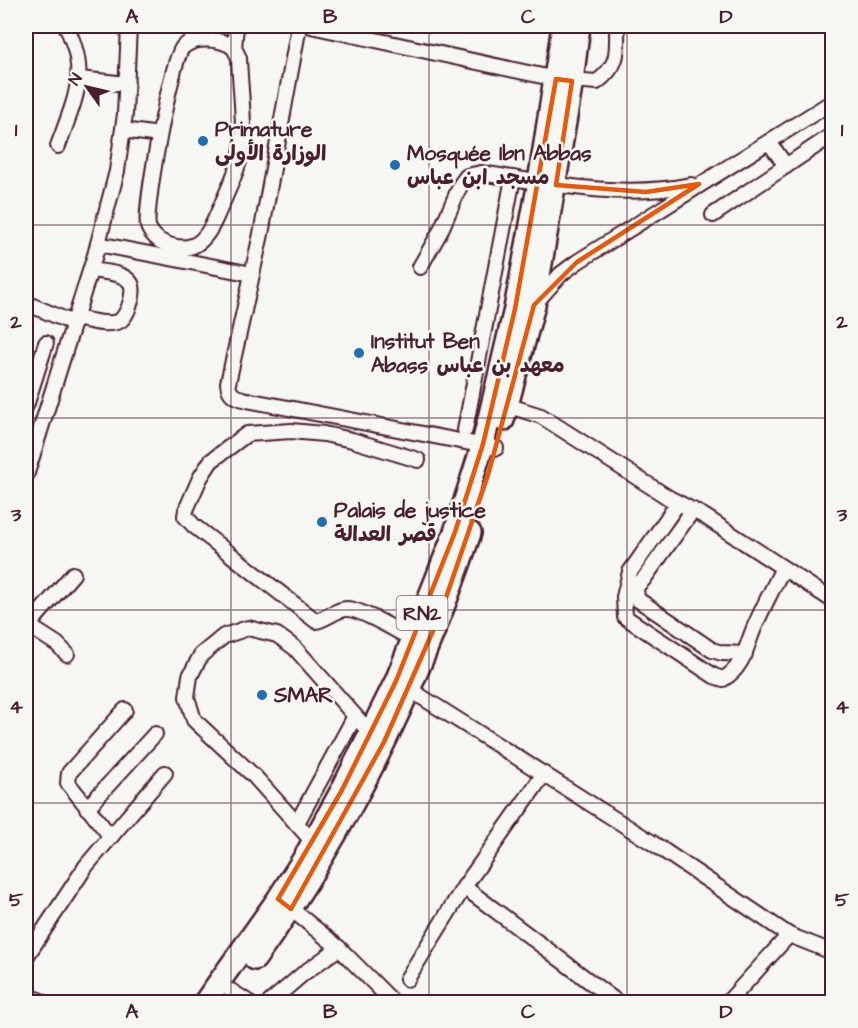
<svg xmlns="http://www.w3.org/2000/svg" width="858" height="1028" font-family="'Architects Daughter','Playpen Sans Arabic',sans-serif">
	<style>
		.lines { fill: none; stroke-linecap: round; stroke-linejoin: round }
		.minor-casing { stroke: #4a1f2b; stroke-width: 18 }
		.highway-casing { stroke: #4a1f2b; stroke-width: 26 }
		.minor { stroke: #f6f6f2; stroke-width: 14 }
		.highway { stroke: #f6f6f2; stroke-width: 21 }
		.marked { fill: none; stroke: #e8590c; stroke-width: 4.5; stroke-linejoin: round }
		.grid { fill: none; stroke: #4a1f2b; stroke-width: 1.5; stroke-opacity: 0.55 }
		.poi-dot { fill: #1f6fb2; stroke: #f6f6f2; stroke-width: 2 }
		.labels { text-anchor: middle; stroke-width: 5; stroke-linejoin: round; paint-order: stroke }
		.shield { fill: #f6f6f2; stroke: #7e6067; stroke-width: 1.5 }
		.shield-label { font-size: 20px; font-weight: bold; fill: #4a1f2b }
		.poi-label { font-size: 21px; font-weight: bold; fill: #4a1f2b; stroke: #f6f6f2; text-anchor: start }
		.neatline { fill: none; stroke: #4a1f2b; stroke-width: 2 }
		.grid-label { font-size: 20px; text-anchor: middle; font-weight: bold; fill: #4a1f2b }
	</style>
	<rect width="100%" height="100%" fill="#f6f6f2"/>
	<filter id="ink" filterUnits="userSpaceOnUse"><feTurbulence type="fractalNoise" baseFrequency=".0167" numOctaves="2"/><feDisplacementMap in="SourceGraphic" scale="12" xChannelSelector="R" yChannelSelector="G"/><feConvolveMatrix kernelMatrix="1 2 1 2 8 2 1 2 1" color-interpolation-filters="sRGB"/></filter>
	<g filter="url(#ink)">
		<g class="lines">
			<g class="minor-casing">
				<g id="minor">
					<path d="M299 26 261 234 228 383C229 398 239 398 252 401L496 448"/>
					<path d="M311 26 556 79 597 82C620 64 617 52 617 26"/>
					<path d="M234 48C221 38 196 36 183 47 172 56 144 208 148 226 149 231 157 240 162 242 203 262 212 225 225 197 233 179 241 161 243 141 244 115 240 85 239 58L234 48 236 26"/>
					<path d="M79 79 127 84"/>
					<path d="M123 130 159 135"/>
					<path d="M769 142 786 166"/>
					<path d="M58 146C75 98 90 74 66 26"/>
					<path d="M713 215 832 135"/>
					<path d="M98 244 252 274"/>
					<path d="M420 267 440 232 461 184 467 176 481 173C551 184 621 199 691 185"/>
					<path d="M537 301 561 274 577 262 832 102"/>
					<path d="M26 303 73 323"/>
					<path d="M75 318C88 320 104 326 117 322 127 320 137 290 130 282 123 272 101 272 90 270"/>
					<path d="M500 403 541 416 669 498 704 516 832 600"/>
					<path d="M26 406 46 343"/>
					<path d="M465 430 513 178"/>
					<path d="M26 476 95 255 117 171 125 114 129 26"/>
					<path d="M678 503 630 572 624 597 625 617 714 676 723 679C743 668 746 647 754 628 763 607 773 588 783 568"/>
					<path d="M636 587 637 599 712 650 722 653 745 654"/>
					<path d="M630 592 643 580 693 510"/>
					<path d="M26 624 57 644 67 654"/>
					<path d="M29 625 73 574"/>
					<path d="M412 639C399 632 360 608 346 609 337 609 326 619 316 621L194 526 185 516 186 510 200 478 211 461 247 434 291 431 324 434 352 440 418 460"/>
					<path d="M409 689 651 842 789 935 832 952"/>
					<path d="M87 808 155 734"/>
					<path d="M297 823 355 716"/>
					<path d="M111 837 68 783 69 773 125 710"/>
					<path d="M313 842 255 777 194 720 187 697 190 676 201 655 224 636 248 628 277 635 295 648 371 734"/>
					<path d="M464 887 617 1002"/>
					<path d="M285 904 339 948 393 1002"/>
					<path d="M26 957 86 866 165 773"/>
					<path d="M407 979 464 887 544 774"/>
					<path d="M231 991 248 1002"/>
					<path d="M26 1001 34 998 43 1002"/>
					<path d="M270 1002 304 973 339 948"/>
					<path d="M728 1002 789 935"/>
				</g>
			</g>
			<g class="highway-casing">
				<g id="highway">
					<path d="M503 420 534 305 572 81 579 26"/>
					<path d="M255 959C348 830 419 684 470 533"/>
					<path d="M205 1002 278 899 303 860 342 790 396 681 455 532 483 444 515 309 539 182 563 26"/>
				</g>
			</g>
			<use href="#minor" class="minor"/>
			<use href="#highway" class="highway"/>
		</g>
	</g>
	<path class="marked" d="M556 79 572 81 556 185 646 192 699 184 577 262 534 305 488 475 440 615 384 742 291 909 278 899 342 790 396 681 455 532 483 444 515 309Z"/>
	<path class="grid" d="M231 26V1002M429 26V1002M627 26V1002M26 225H832M26 418H832M26 610H832M26 803H832"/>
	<g class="poi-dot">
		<circle cx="203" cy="141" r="6"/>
		<circle cx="395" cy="165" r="6"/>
		<circle cx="359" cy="353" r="6"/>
		<circle cx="322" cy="522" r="6"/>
		<circle cx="262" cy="695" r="6"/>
	</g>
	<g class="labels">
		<rect class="shield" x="396.5" y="596" width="51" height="34" rx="4.5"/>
		<g class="shield-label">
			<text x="422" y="620">RN2</text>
		</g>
		<g class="poi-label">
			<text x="215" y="136">Primature<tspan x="215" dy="24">الوزارة الأولى</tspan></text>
			<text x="407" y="160">Mosquée Ibn Abbas<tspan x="407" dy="24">مسجد ابن عباس</tspan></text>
			<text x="371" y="348">Institut Ben<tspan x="371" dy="24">Abass معهد بن عباس</tspan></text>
			<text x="334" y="517">Palais de justice<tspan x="334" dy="24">قصر العدالة</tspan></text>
			<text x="274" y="702">SMAR</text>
		</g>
	</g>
	<rect width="858" height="1028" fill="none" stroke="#f6f6f2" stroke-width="66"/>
	<g transform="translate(87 87) rotate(304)" stroke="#f6f6f2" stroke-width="4.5" paint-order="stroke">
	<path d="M0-4.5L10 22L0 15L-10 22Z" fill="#4a1f2b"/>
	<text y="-9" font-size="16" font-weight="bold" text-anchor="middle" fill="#4a1f2b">N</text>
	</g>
	<rect x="33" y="33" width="792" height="962" class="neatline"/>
	<g class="grid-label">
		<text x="132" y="23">A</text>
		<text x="330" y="23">B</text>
		<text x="528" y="23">C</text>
		<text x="726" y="23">D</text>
		<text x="16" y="136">1</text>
		<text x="842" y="136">1</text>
		<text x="16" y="328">2</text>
		<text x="842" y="328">2</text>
		<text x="16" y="521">3</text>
		<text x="842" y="521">3</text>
		<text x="16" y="713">4</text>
		<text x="842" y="713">4</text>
		<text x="16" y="906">5</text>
		<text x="842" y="906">5</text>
		<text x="132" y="1018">A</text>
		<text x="330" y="1018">B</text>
		<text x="528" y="1018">C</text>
		<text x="726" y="1018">D</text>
	</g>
</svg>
